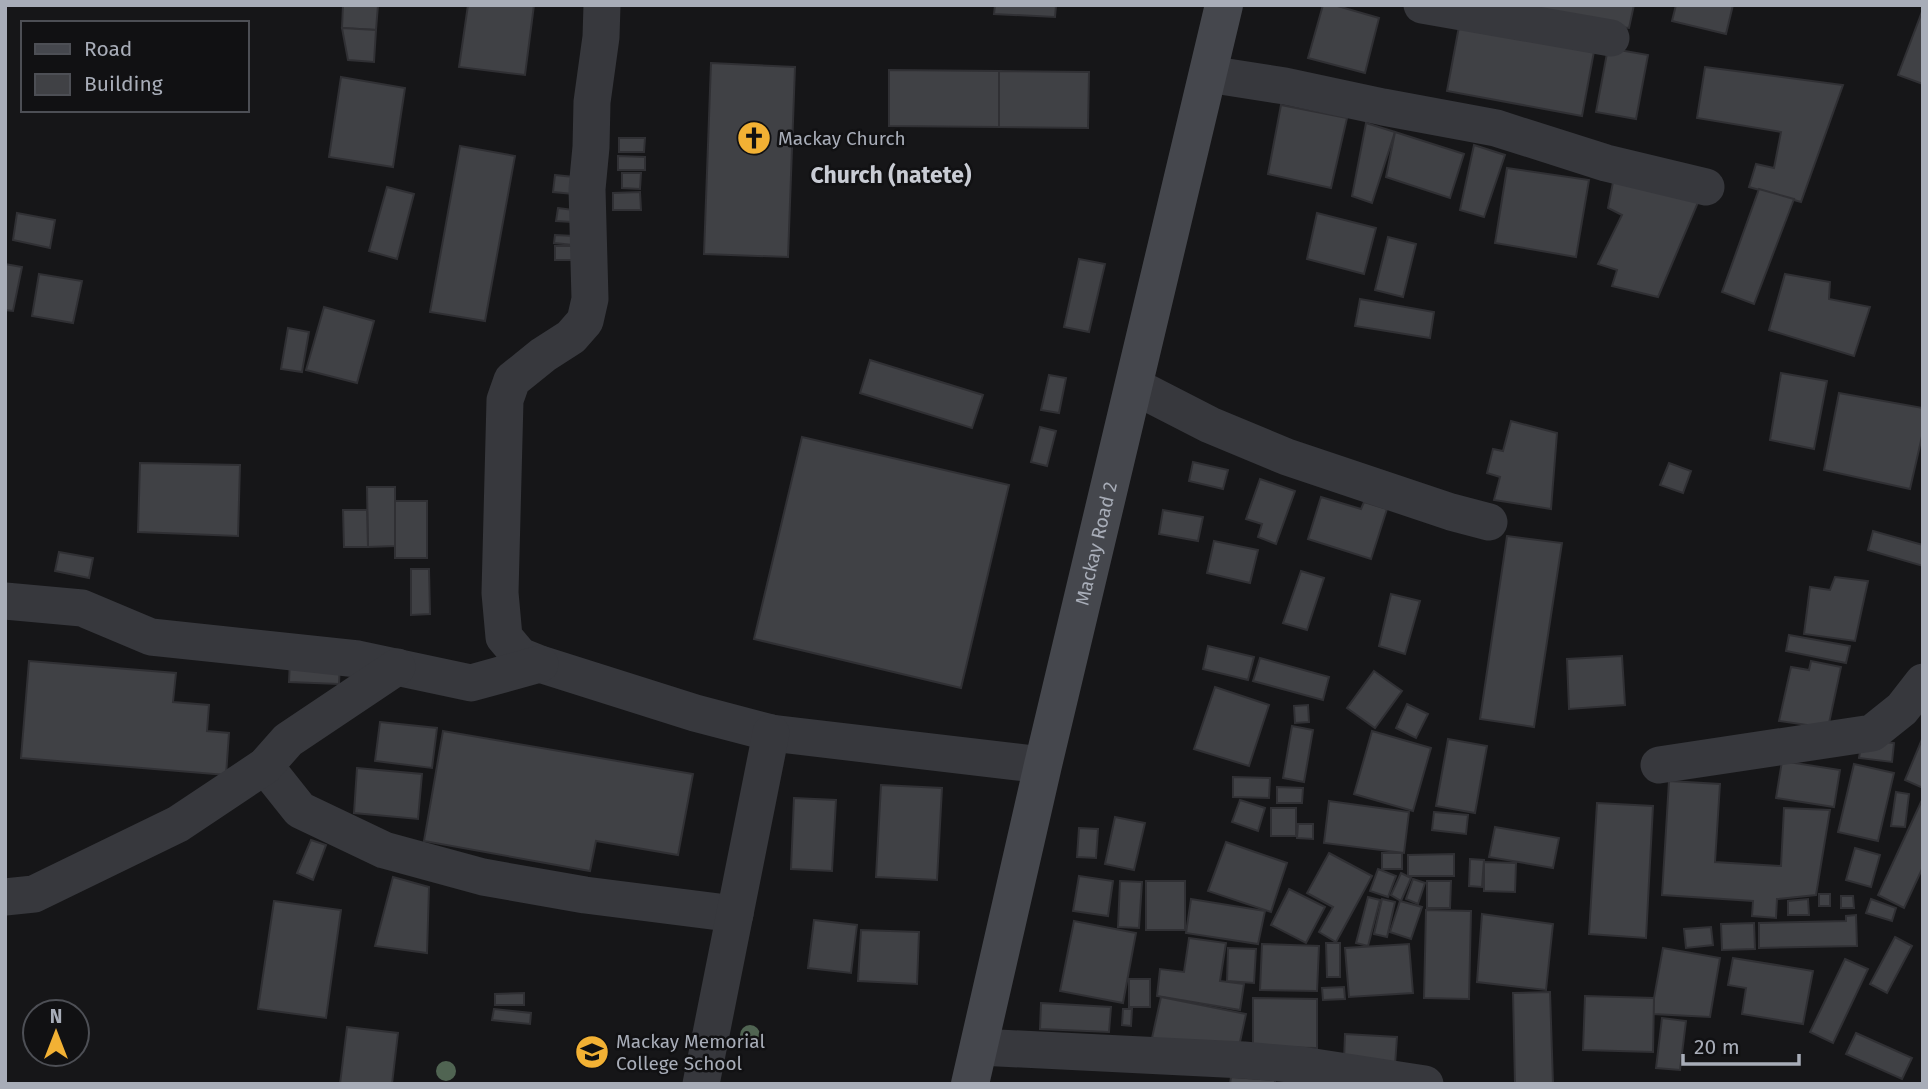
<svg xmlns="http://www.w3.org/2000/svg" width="1928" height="1089" font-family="'Fira Sans',sans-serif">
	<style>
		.building { fill: #404145; stroke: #303034; stroke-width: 2 }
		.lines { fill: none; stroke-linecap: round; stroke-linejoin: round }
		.street { stroke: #37383d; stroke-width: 37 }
		.secondary { stroke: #45474d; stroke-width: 38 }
		.tree { fill: #506452 }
		.labels { text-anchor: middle; stroke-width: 5; stroke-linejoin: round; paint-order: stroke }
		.poi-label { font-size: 19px; fill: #a8adb8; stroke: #111113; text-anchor: start }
		.street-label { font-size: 19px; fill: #a8adb8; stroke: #111113 }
		.quarter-label { font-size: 23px; font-weight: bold; fill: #c9ccd4; stroke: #111113 }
	</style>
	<rect width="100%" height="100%" fill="#161618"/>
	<g class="building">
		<path d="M343 5H378L376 30 342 28Z"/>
		<path d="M468 5H534L525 75 459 67Z"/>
		<path d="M995 5H1056L1055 17 994 14Z"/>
		<path d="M1323 5H1334L1379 18 1365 73 1308 58Z"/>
		<path d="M1527 5H1634L1629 28 1526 16Z"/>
		<path d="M1676 5H1733L1726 34 1672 21Z"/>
		<path d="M1923 9V84L1898 75Z"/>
		<path d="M1460 21 1595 46 1582 116 1447 91Z"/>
		<path d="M342 28 376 30 374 62 348 60Z"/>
		<path d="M1608 48 1648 55 1636 119 1596 112Z"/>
		<path d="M711 63 795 67 788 257 704 254Z"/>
		<path d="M1705 67 1843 85 1801 202 1749 187 1756 164 1774 168 1781 132 1697 118Z"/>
		<path d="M889 70 999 71V127L889 126Z"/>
		<path d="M999 71 1089 72 1088 128 999 127Z"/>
		<path d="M341 77 405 88 393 167 329 157Z"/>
		<path d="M1281 105 1347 118 1331 188 1268 174Z"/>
		<path d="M1366 123 1395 132 1372 203 1352 196Z"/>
		<path d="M1395 132 1464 154 1450 198 1386 177Z"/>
		<path d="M619 138H645L644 152H619Z"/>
		<path d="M1474 145 1505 155 1484 217 1460 210Z"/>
		<path d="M460 146 515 156 485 321 430 312Z"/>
		<path d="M618 156 645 157V170H618Z"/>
		<path d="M1507 168 1589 180 1576 257 1495 243Z"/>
		<path d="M622 173H641L640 189 622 188Z"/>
		<path d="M555 175 574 177 573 194 553 192Z"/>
		<path d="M1614 177 1699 200 1658 297 1612 286 1617 270 1598 264 1622 215 1608 208Z"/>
		<path d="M387 187 414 194 397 259 369 251Z"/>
		<path d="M1759 189 1794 199 1754 304 1722 292Z"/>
		<path d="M640 192 641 210H613V193Z"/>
		<path d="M558 208 574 210 572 222 556 221Z"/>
		<path d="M17 213 55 220 50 248 13 240Z"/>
		<path d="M1317 213 1376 228 1364 274 1307 259Z"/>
		<path d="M555 235 574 236 573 245 554 243Z"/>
		<path d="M1388 237 1416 244 1403 297 1375 290Z"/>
		<rect x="555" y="246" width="18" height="14"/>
		<path d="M1079 259 1105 264 1089 332 1064 327Z"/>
		<path d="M5 264 22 267 13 311 5 310Z"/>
		<path d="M39 274 82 281 73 323 32 316Z"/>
		<path d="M1785 274 1830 282 1829 299 1870 307 1854 356 1769 330Z"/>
		<path d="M1360 299 1434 312 1430 338 1355 326Z"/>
		<path d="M324 307 374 321 357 383 306 370Z"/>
		<path d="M288 328 309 332 302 372 281 369Z"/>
		<path d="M870 360 983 395 972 428 860 393Z"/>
		<path d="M1781 373 1827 381 1814 449 1770 440Z"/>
		<path d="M1049 375 1066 378 1059 413 1041 410Z"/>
		<path d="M1839 393 1923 408V432L1910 489 1824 470Z"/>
		<path d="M1511 421 1557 433 1551 509 1494 500 1500 477 1487 473 1493 449 1503 451Z"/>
		<path d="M1040 427 1056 431 1047 466 1031 462Z"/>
		<path d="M802 437 1009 485 961 688 754 639Z"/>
		<path d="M1193 462 1228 470 1223 489 1189 481Z"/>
		<path d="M140 463 240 465 238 536 138 532Z"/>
		<path d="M1669 463 1691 471 1683 493 1660 485Z"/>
		<path d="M1260 479 1295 491 1276 544 1258 537 1262 524 1246 519Z"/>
		<path d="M367 487H395V546L368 547Z"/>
		<path d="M1321 497 1361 509 1364 502 1387 509 1371 559 1308 539Z"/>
		<rect x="395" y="501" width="32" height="57"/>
		<path d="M343 510H367L368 547H344Z"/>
		<path d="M1163 510 1203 517 1198 541 1159 534Z"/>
		<path d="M1873 531 1923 545V566L1868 550Z"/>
		<path d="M1507 536 1562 543 1534 727 1480 719Z"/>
		<path d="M1214 541 1258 550 1250 583 1207 573Z"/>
		<path d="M59 552 93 558 89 578 55 571Z"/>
		<path d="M411 569H429L430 614 411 615Z"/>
		<path d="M1301 571 1324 578 1307 630 1283 623Z"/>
		<path d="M1835 577 1868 581 1855 641 1804 634 1810 587 1830 590Z"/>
		<path d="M1391 594 1420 601 1405 654 1379 646Z"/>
		<path d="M1789 635 1850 646 1846 663 1786 651Z"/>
		<path d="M1208 646 1254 657 1248 680 1203 669Z"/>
		<path d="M1622 656 1625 705 1569 709 1567 659Z"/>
		<path d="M1260 658 1329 677 1323 700 1253 681Z"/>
		<path d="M290 660 340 662 339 684 289 682Z"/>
		<path d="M29 661 176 673 173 702 209 705 207 731 229 733 226 775 21 758Z"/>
		<path d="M1811 661 1841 667 1828 728 1779 721 1791 667 1809 670Z"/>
		<path d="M1374 671 1402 691 1375 728 1347 708Z"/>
		<path d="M1215 687 1269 705 1249 766 1194 749Z"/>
		<path d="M1407 704 1428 714 1416 738 1396 728Z"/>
		<path d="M1308 705 1309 722 1295 723 1294 706Z"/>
		<path d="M380 722 437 728 432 768 375 761Z"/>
		<path d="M1292 726 1313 730 1304 782 1283 778Z"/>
		<path d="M443 731 693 774 678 855 596 841 590 871 424 841Z"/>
		<path d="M1372 731 1431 748 1413 811 1354 794Z"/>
		<path d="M1923 737V788L1905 780Z"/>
		<path d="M1448 739 1487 746 1475 813 1436 806Z"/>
		<path d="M1862 739 1894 743 1892 762 1859 758Z"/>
		<path d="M1782 761 1840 770 1834 807 1776 798Z"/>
		<path d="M1854 764 1894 773 1878 841 1838 832Z"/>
		<path d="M357 768 422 774 418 819 354 813Z"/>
		<path d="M1233 777 1270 778 1269 798 1233 797Z"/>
		<path d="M1669 781 1720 784 1715 862 1781 866 1784 808 1830 810 1816 895 1777 899 1776 918 1752 916 1753 901 1662 895Z"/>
		<path d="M881 785 942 788 937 880 876 877Z"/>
		<path d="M1277 787 1303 788 1302 803H1277Z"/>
		<path d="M1896 792 1909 794 1905 827 1891 826Z"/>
		<path d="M794 798 836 800 832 871 791 869Z"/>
		<path d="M1240 800 1265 808 1258 831 1232 822Z"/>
		<path d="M1922 800 1923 867 1904 908 1878 895Z"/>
		<path d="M1329 801 1409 812 1404 853 1324 843Z"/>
		<path d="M1597 803 1653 806 1646 938 1589 934Z"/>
		<rect x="1271" y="808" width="25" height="28"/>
		<path d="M1434 812 1468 815 1466 834 1432 830Z"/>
		<path d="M1115 817 1145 823 1134 870 1105 864Z"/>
		<path d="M1298 824H1313V839L1297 838Z"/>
		<path d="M1495 827 1559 838 1553 868 1489 857Z"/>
		<path d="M1079 828 1098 829 1096 858 1077 857Z"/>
		<path d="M311 840 326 845 313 880 297 873Z"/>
		<path d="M1226 842 1287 863 1271 912 1208 891Z"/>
		<path d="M1855 848 1880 855 1871 887 1846 880Z"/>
		<path d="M1329 853 1372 876 1336 942 1319 932 1333 907 1307 893Z"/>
		<rect x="1382" y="853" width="20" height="16"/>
		<path d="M1454 854V876H1408V855Z"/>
		<path d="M1470 859 1484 860 1482 887 1469 886Z"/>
		<path d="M1484 862 1516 863 1515 892 1484 891Z"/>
		<path d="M1378 869 1396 876 1388 897 1370 891Z"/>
		<path d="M1401 873 1411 878 1401 901 1391 895Z"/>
		<path d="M1079 876 1113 881 1108 916 1073 911Z"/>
		<path d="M393 877 429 887 427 953 375 946Z"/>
		<path d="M1413 879 1425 883 1418 904 1406 899Z"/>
		<path d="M1120 881 1142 882 1139 928 1118 927Z"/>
		<rect x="1146" y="881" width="39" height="49"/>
		<path d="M1427 881H1451L1450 908H1427Z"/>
		<path d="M1289 889 1325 907 1306 943 1271 925Z"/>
		<rect x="1819" y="894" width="11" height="12"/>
		<path d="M1841 896H1853L1854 908H1841Z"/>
		<path d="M1368 897 1380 900 1368 946 1356 943Z"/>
		<path d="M1191 899 1265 911 1258 944 1186 933Z"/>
		<path d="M1382 899 1395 902 1387 937 1374 934Z"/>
		<path d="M1808 899 1809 915H1788V901Z"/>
		<path d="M1871 899 1896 908 1892 921 1866 913Z"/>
		<path d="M274 901 341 910 326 1018 258 1009Z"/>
		<path d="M1400 901 1422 907 1411 939 1390 932Z"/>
		<path d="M1426 910 1471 911 1469 999 1424 998Z"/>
		<path d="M1482 914 1553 924 1546 990 1477 982Z"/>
		<path d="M1856 915 1857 946 1759 948V923L1846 921V916Z"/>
		<path d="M814 920 857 925 851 973 808 968Z"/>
		<path d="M1074 921 1136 933 1123 1003 1060 991Z"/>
		<path d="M1754 923 1755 949 1722 950 1721 924Z"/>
		<path d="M1711 927 1713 945 1686 948 1684 929Z"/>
		<path d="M861 930 919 932 917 984 858 981Z"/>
		<path d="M1895 937 1912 946 1887 993 1870 984Z"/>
		<path d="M1189 938 1226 943 1220 981 1244 984 1240 1010 1157 996 1160 969 1184 972Z"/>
		<path d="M1326 943H1340V977H1327Z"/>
		<path d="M1262 944 1319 946 1317 991 1260 990Z"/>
		<path d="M1409 944 1413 993 1349 997 1345 948Z"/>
		<path d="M1228 948 1256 949 1254 983 1227 981Z"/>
		<path d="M1663 948 1720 958 1710 1017 1653 1014 1654 998Z"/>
		<path d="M1733 958 1813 971 1803 1024 1742 1014 1746 988 1728 985Z"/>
		<path d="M1845 959 1868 969 1833 1043 1810 1032Z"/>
		<rect x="1129" y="979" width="21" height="28"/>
		<path d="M1344 987 1345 999 1323 1000 1322 988Z"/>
		<path d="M1550 992 1553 1084H1515L1513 993Z"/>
		<path d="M524 993V1005H495V994Z"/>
		<path d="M1585 996 1654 998 1653 1052 1583 1050Z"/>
		<path d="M1161 997 1246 1014 1237 1056 1152 1038Z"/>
		<path d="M1253 998 1317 999V1048L1253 1047Z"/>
		<path d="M1041 1003 1111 1007 1109 1032 1040 1029Z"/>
		<path d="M494 1009 531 1013 530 1024 492 1020Z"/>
		<path d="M1123 1009H1132L1131 1026 1122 1025Z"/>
		<path d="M1662 1018 1686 1021 1680 1070 1656 1068Z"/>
		<path d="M347 1027 398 1033 392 1084H340Z"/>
		<path d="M1856 1033 1912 1058 1902 1079 1846 1054Z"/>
		<path d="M1345 1034 1397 1037 1395 1065 1344 1061Z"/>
		<path d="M1231 1077 1275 1080V1084H1230Z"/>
	</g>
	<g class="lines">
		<g class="street">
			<path d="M602 5 601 37 592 102 591 147 587 189 590 299 585 321 571 337 543 355 512 380 505 400 500 593 504 637 520 656 540 664 695 713 771 733 1043 765"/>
			<path d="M1422 5 1611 38"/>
			<path d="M1208 74 1285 86 1383 107 1496 128 1606 163 1706 187"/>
			<path d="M1134 386 1210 425 1287 457 1451 512 1489 522"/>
			<path d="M5 601 82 608 151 637 358 659 471 683 540 664"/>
			<path d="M1659 765 1872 733 1902 709 1923 682"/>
			<path d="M265 766 300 810 384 850 483 877 585 895 735 914"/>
			<path d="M5 897 34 894 178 824 265 766 288 740 397 667"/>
			<path d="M979 1047 1244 1060 1301 1065 1425 1084"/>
			<path d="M701 1084 771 733"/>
		</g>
		<path class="secondary" id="s1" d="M970 1084 1043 765 1224 5"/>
	</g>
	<g class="tree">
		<circle cx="750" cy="1035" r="10"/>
		<circle cx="446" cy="1071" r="10"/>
	</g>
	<defs>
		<g id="church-disc" transform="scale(1.75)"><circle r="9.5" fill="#f2b134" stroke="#111113"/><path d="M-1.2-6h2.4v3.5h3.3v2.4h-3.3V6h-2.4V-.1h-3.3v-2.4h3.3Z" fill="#111"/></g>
		<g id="school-disc" transform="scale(1.75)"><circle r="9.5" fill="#f2b134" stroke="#111113"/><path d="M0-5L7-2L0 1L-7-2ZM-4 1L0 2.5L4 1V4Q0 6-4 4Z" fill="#111"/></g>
	</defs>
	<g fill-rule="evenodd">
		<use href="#church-disc" x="754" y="138"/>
		<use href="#school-disc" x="592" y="1052"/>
	</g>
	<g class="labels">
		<g class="poi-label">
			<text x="778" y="145">Mackay Church</text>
			<text x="616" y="1048">Mackay Memorial<tspan x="616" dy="22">College School</tspan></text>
		</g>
		<g class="street-label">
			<text dy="7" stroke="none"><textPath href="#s1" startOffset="555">Mackay Road 2</textPath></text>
		</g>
		<g class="quarter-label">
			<text x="891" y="183">Church (natete)</text>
		</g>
	</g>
	<rect width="1928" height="1089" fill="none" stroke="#a8adb8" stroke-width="14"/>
	<rect x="21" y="21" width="228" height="91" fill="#111113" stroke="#4d4f55" stroke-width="2"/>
	<rect x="35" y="44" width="35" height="10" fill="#45474d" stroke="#4d4f55" stroke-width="2"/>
	<text x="84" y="56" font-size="21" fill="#a8adb8">Road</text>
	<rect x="35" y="74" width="35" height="21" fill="#404145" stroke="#4d4f55" stroke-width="2"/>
	<text x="84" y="91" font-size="21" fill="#a8adb8">Building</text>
	<g transform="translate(56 1033)"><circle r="33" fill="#111113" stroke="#4d4f55" stroke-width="2"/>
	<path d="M0-5L12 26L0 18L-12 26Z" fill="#f2b134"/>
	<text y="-10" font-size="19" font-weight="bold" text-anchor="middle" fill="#a8adb8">N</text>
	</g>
	<path d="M1683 1054v10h116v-10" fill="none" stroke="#a8adb8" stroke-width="3.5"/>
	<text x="1694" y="1054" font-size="21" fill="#a8adb8" stroke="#111113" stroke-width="5" paint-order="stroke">20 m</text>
</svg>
